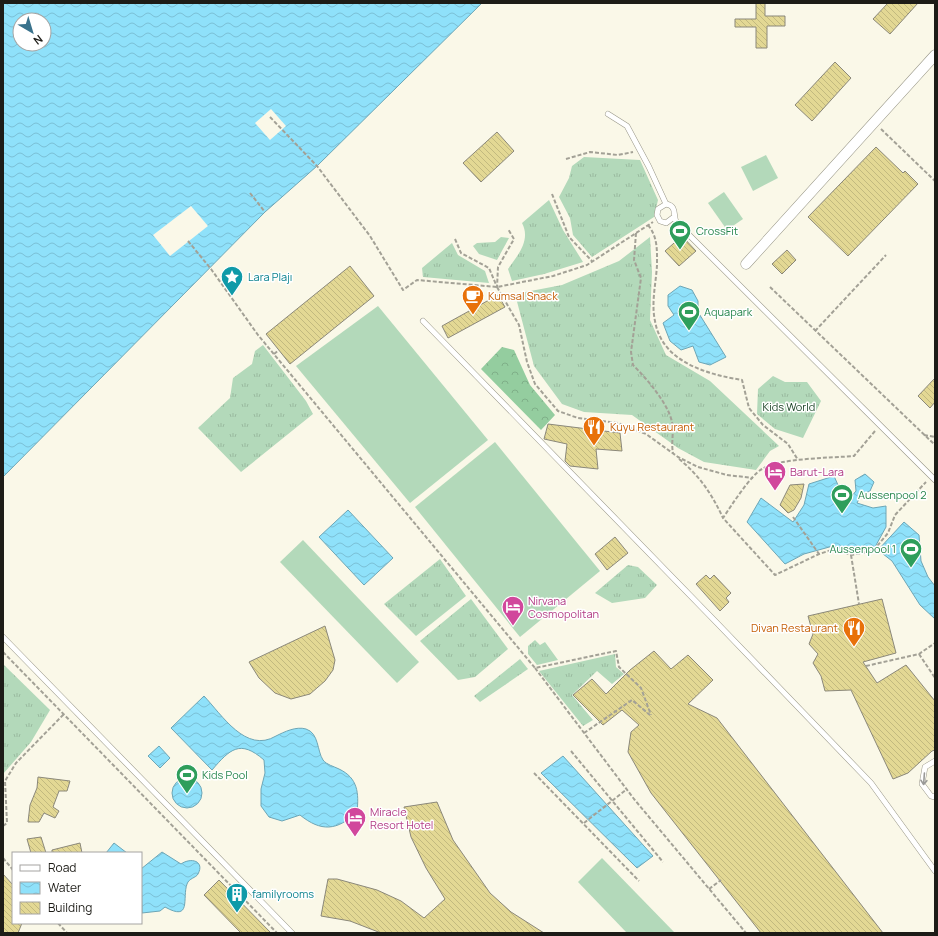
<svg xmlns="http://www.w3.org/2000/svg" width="938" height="936" font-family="Manrope,sans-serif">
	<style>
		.grass { fill: url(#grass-tufts) }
		.forest { fill: url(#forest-crowns) }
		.garden { fill: #b3d9ba }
		.water { fill: url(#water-waves); stroke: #6da6b6; fill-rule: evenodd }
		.pier { fill: #faf8e8 }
		.building { fill: url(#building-back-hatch); stroke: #8b887a }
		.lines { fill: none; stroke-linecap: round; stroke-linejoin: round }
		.service-casing { stroke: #989687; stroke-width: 6 }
		.minor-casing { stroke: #989687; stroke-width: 11 }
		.path { stroke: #a3a196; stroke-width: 2; stroke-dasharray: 4 2; stroke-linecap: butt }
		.service { stroke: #fff; stroke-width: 5 }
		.minor { stroke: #fff; stroke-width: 10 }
		.oneway { stroke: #999997 }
		.labels { text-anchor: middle; stroke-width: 3; stroke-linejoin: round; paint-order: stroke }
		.leisure-label { font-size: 11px; fill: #27864d; stroke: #fff; text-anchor: start }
		.culture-label { font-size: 11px; fill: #0d838f; stroke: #fff; text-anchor: start }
		.food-label { font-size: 11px; fill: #c56008; stroke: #fff; text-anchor: start }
		.park-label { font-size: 11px; fill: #133d1f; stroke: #fff }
		.hotel-label { font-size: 11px; fill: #b23c85; stroke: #fff; text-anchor: start }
	</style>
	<defs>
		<pattern id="grass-tufts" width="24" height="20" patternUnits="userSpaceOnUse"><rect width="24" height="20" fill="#b3d9ba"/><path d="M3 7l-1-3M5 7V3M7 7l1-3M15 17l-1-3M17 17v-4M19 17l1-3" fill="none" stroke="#9aba9f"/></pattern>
		<pattern id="forest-crowns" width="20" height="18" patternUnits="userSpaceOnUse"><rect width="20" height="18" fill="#94cd9f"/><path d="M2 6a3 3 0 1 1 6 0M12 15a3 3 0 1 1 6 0" fill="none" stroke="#7faf88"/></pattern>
		<pattern id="water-waves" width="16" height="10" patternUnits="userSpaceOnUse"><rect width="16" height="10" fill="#8fe1fa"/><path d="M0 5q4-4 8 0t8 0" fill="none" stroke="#7bc0d6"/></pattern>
		<pattern id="building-back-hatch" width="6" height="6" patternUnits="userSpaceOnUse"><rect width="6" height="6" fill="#e3d894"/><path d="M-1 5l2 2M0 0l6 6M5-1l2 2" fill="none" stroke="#c2b97f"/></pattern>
	</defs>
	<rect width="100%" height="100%" fill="#faf8e8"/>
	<g class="grass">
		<path d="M584 157 640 160 658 200 654 217 592 257 573 235 570 218 559 197 569 178 572 166Z"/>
		<path d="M549 200 563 230 583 262 544 274 512 281 508 269C518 255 531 240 522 223Z"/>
		<path d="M501 237 509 238 497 260 479 254 473 246 477 243 495 242Z"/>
		<path d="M650 237 652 272 650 320 666 355 710 381 779 446 770 451 756 470 704 462 678 448 632 415 584 412 562 404 534 366 515 294 562 285 619 261Z"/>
		<path d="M452 243 458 255 485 271 489 283 423 277 422 268Z"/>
		<path d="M263 345 306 401 313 414 241 472 198 428 230 398 233 378 252 364 255 351Z"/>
		<path d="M773 376 785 382H807L821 401 803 438 775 429 757 414 758 389Z"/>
		<path d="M440 559 466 596 416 636 384 604Z"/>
		<path d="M628 565 638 567 657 585 645 598 612 603 595 593Z"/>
		<path d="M471 599 508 649 475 677 458 680 420 641Z"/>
		<path d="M535 640 540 645 545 642 558 660 537 665 528 654V646Z"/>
		<path d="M615 654 616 667 624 674 612 684 597 671 572 695 593 720 583 726 539 671Z"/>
		<path d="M520 659 528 669 480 702 474 696Z"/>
		<path d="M3 664 50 710 31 742 3 774Z"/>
	</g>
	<path class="forest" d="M502 347 514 350 530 385 555 415 541 430 481 369Z"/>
	<g class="garden">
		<path d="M766 155 778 178 753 191 741 167Z"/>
		<path d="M724 192 743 219 727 230 708 203Z"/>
		<path d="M378 306 488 440 410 503 296 366Z"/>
		<path d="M495 442 600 571 520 637 415 507Z"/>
		<path d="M303 540 419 662 397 683 280 562Z"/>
		<path d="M602 858 675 933H627L578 882Z"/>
	</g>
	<g class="water">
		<path d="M3 3H482L317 166 265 212 3 477ZM20 20H44V44H20Z"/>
		<path d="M680 286 692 290 698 301V312L726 357 710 365 699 362 693 346 681 350 670 341 663 323 674 315 668 306V295Z"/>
		<path d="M865 474 874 482 870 491 861 495 857 503 873 508 886 506V527L875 547 854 552 833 546 804 554 785 564 747 522 761 498 793 522 804 505 809 484 834 476 842 494 849 499 856 491 855 480Z"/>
		<path d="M348 510 393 558 364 585 319 537Z"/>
		<path d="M904 522 919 535 921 561 928 577 935 586V619L920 605 892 561 878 550Z"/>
		<path d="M204 696C222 715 246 754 276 736 284 732 296 726 306 729 319 733 317 751 323 760 327 765 333 766 339 769 358 778 359 793 357 812 337 831 321 832 300 815L282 821 269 817 261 806V789L265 773 264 760C240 739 230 749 212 770L171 728Z"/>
		<path d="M159 746 170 758 160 768 148 756Z"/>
		<path d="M563 756 653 856 637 868 541 773Z"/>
		<circle cx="187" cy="793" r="15"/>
		<path d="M114 843 127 853H106Z"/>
		<path d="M162 852 181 864C191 857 205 861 198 874 196 878 189 878 187 884 182 898 192 922 165 907L160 911 142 913 141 869Z"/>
	</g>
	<g class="pier">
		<path d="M271 109 286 126 270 140 255 123Z"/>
		<path d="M191 206 208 226 170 256 153 235Z"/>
	</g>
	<g class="building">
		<path d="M756 3H765V16H785V26H767V48H756V27H735V19H756Z"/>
		<path d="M888 3H918L890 34 873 19Z"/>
		<path d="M835 62 851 78 812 121 795 105Z"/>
		<path d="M497 132 514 151 481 182 463 163Z"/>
		<path d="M876 147 903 173 905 171 918 184 848 256 808 217Z"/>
		<path d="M682 236 696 251 679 266 665 251Z"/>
		<path d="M787 250 796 260 782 274 772 264Z"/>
		<path d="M350 266 374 296 290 364 266 334Z"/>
		<path d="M498 295 505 307 448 338 442 326Z"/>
		<path d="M935 378V402L930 408 918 396Z"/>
		<path d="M548 424 620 433 622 451 596 449 598 469 570 466 565 461 567 444 544 439Z"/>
		<path d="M804 484 801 498 794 510 788 513 780 505 790 485Z"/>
		<path d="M615 537 628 553 607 570 595 554Z"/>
		<path d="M706 575 710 579 714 575 731 593 726 598 729 602 720 611 696 584Z"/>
		<path d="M882 599 896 653 863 662 877 683 906 665 935 701V750L932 751 908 773 893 779 851 690 825 691 821 676 813 663 818 654 809 644 813 634 808 616Z"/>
		<path d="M325 626 335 660 333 670 325 681 310 694 291 699 275 693 259 678 249 662Z"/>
		<path d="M654 651 671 669 688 655 713 680 688 704 717 718 883 933H761L651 793 628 752 631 732 639 725 622 710 603 725 573 695 592 679 606 694 630 670Z"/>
		<path d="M38 777 70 781 67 791H59L53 807 59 811 55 818 44 813 39 822H28L30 805 37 788Z"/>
		<path d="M437 802 453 840 490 893 511 912 544 933H381L350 921 321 916 328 879H337L377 890 401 901 424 918 445 899 426 868 411 837 404 807Z"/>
		<path d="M41 837 46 853H31L27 839Z"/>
		<path d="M80 843 82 853H52V850Z"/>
		<path d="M3 874 13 885V923H22L18 933H3Z"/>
		<path d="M219 880 271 933H241L204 895Z"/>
	</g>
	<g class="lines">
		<g class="service-casing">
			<g id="service">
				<path d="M608 114 627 126 649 167 666 204"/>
				<path d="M674 217 666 223 660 221 657 215 658 209 666 204C677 206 673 214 676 222L935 480"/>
				<path d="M423 321 717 623 871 783 935 871"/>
				<path d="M3 637 292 933"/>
				<path d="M935 761 925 767 922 784 931 796 935 797"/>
			</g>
		</g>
		<g class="minor-casing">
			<path id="minor" d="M746 264 935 55"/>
		</g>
		<g class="path">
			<path d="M270 117 317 166 370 236 403 290 417 280 497 287 553 276 587 265 653 222"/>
			<path d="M881 129 935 181"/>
			<path d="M566 159 590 152 618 155 633 152"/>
			<path d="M250 193 265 212"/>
			<path d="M552 194 569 237 592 261"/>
			<path d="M648 225C658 237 657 251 657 265 656 283 651 303 655 321 662 362 706 374 742 380L749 408 763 425 788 444 798 460"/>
			<path d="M636 233 634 260 641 278 631 352 633 365C646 378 668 403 672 422 674 432 671 444 673 453"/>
			<path d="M455 239 461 253 489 268 497 287 498 267 514 239 508 229"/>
			<path d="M188 241 211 269 258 335 535 668 616 651 619 667 641 688 651 715"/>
			<path d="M497 287 519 325 527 362 535 384 558 411 578 418 618 423 646 434 678 457 698 467 727 475 753 478"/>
			<path d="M770 287 935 445"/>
			<path d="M815 331 886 255"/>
			<path d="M274 354 279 350"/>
			<path d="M875 431 854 456C830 458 780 458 762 469 751 475 731 506 723 518L775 575 819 554 835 549 851 555 873 551 888 533 895 515 926 482"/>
			<path d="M924 435 935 437"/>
			<path d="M679 459C699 475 712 494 723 518"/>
			<path d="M793 517 819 554"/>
			<path d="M851 555 859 604"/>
			<path d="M3 652 277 933"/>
			<path d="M919 654 935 678"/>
			<path d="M866 666 919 654 935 643"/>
			<path d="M535 668 634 799 746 933"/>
			<path d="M584 733 632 700 650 715"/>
			<path d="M571 751 663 862"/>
			<path d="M534 773 639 881"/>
			<path d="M584 823 627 789"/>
			<path d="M3 826 7 823 5 781 16 763 64 714"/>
			<path d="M3 858 13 870"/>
			<path d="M709 889 721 880"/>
			<path d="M58 923 67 933"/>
		</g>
		<use href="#service" class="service"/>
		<use href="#minor" class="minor"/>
	</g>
	<defs><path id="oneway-shaft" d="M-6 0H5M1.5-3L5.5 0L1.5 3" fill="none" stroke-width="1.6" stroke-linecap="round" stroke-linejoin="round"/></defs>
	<use class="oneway" href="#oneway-shaft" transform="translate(924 779) rotate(94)"/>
	<defs>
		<g id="stadium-pin" transform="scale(1.15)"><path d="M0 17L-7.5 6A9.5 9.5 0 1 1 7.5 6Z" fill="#2e9e5b" stroke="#fff"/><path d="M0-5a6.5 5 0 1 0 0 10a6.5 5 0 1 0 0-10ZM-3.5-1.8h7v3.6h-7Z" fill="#fff"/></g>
		<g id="sight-pin" transform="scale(1.15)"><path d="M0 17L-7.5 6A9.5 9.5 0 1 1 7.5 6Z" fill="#0f9aa8" stroke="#fff"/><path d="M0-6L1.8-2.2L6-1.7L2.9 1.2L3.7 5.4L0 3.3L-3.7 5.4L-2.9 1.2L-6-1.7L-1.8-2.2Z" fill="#fff"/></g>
		<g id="cafe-pin" transform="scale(1.15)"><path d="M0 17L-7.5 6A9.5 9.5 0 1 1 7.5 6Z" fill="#e8710a" stroke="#fff"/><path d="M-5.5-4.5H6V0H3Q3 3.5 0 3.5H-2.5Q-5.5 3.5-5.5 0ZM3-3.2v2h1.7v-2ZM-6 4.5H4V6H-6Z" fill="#fff"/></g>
		<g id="restaurant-pin" transform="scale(1.15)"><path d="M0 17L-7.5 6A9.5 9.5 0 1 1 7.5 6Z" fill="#e8710a" stroke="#fff"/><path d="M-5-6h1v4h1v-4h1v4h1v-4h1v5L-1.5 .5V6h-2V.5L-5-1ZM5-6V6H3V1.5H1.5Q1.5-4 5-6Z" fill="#fff"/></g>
		<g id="hotel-pin" transform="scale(1.15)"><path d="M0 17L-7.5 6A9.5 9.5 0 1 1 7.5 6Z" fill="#d1479c" stroke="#fff"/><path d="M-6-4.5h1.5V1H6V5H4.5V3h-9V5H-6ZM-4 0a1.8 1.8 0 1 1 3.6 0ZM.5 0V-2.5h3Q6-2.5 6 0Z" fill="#fff"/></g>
		<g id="building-pin" transform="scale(1.15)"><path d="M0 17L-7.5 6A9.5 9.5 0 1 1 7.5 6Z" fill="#0f9aa8" stroke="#fff"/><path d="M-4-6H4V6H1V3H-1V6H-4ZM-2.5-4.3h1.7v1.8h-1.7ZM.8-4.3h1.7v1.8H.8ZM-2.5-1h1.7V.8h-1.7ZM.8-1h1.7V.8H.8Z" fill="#fff"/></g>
	</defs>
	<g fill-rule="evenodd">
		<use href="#stadium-pin" x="680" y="231"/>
		<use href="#sight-pin" x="232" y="277"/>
		<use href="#cafe-pin" x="473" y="296"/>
		<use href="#stadium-pin" x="689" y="312"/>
		<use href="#restaurant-pin" x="594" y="427"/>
		<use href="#hotel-pin" x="775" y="472"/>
		<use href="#stadium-pin" x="842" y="495"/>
		<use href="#stadium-pin" x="911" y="549"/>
		<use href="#hotel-pin" x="513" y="607"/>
		<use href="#restaurant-pin" x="854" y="628"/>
		<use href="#stadium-pin" x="187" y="775"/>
		<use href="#hotel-pin" x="355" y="818"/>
		<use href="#building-pin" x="237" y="894"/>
	</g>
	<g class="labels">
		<g class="leisure-label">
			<text x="696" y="235">CrossFit</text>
			<text x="704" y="316">Aquapark</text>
			<text x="858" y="499">Aussenpool 2</text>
			<text x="896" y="553" text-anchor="end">Aussenpool 1</text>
			<text x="202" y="779">Kids Pool</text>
		</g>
		<g class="culture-label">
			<text x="248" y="281">Lara Plajı</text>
			<text x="252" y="898">familyrooms</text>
		</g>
		<g class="food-label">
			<text x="488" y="300">Kumsal Snack</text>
			<text x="610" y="431">Kuyu Restaurant</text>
			<text x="838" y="632" text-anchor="end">Divan Restaurant</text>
		</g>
		<g class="park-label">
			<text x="789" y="411">Kids World</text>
		</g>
		<g class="hotel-label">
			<text x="790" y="476">Barut-Lara</text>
			<text x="528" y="605">Nirvana<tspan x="528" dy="13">Cosmopolitan</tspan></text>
			<text x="370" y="816">Miracle<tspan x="370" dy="13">Resort Hotel</tspan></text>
		</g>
	</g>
	<rect width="938" height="936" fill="none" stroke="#1d1c17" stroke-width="8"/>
	<rect x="12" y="852" width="130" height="72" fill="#ffffff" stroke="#a5a4a2"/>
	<rect x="20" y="865" width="20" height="6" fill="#ffffff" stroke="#a5a4a2"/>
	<text x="48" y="872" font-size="12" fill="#1d1c17">Road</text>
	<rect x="20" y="882" width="20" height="12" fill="url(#water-waves)" stroke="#a5a4a2"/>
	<text x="48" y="892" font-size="12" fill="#1d1c17">Water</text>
	<rect x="20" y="902" width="20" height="12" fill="url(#building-back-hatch)" stroke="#a5a4a2"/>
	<text x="48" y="912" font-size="12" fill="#1d1c17">Building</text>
	<g transform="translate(32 32) rotate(142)"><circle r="19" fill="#ffffff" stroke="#a5a4a2"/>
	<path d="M0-3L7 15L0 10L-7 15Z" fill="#39728c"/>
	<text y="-6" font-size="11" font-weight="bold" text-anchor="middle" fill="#1d1c17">N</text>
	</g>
</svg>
